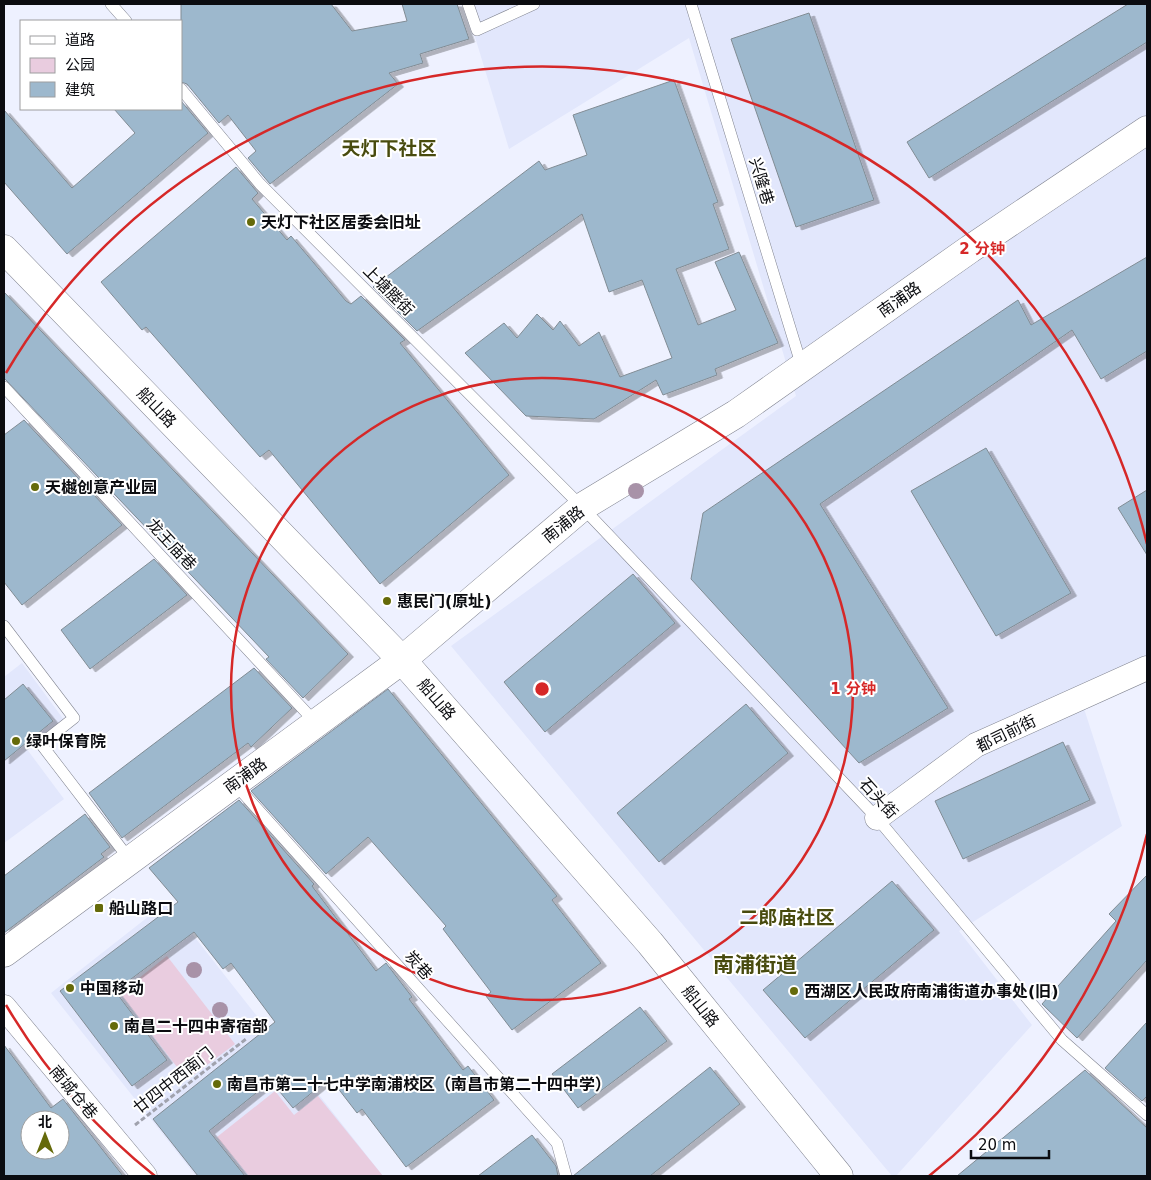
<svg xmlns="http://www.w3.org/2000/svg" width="1151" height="1180" font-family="'DejaVu Sans','Noto Sans SC',sans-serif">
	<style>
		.built { fill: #e2e7fc }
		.green { fill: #e9ccdf }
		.building { fill: #9db8cd; stroke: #818c94; fill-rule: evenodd; filter: url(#shadow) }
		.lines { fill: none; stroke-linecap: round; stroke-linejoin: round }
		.service-casing { stroke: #818490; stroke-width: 12 }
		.minor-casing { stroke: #818490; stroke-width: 25 }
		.tertiary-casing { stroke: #818490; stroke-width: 29 }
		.path { stroke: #a0a2ad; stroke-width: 3; stroke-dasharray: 5 2.5; stroke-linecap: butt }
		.service { stroke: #fff; stroke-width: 11 }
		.minor { stroke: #fff; stroke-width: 24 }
		.tertiary { stroke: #fff; stroke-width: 28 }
		.tree { fill: #a892a8 }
		.ring { fill: none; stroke: #d62828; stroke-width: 2.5 }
		.poi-dot { fill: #656a0a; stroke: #fff; stroke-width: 2 }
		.labels { text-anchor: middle; stroke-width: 4; stroke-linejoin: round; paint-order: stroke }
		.street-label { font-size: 16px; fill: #0b0c10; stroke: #fff }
		.poi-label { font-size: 16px; font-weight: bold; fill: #0b0c10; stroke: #fff; text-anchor: start }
		.quarter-label { font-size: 19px; font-weight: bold; fill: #484b0e; stroke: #fff }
		.district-label { font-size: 21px; font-weight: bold; fill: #484b0e; stroke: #fff }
		.centre { fill: #d62828; stroke: #fff; stroke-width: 2.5 }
		.ring-label { font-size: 15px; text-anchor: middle; font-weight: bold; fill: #d62828; stroke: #fff; stroke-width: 4; stroke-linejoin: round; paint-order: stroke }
	</style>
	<defs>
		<filter id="shadow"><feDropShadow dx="5.5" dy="3" stdDeviation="0" flood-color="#0004"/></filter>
	</defs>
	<rect width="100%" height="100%" fill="#eef1ff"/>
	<g class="built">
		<path d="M465 4H1147V657L1077 687 1122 826 959 931 1032 1025 896 1176H892L451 646 796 396 689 38 509 149Z"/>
		<path d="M22 663 64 720 26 748 64 799 4 843V677Z"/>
		<path d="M167 902 383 1176H196L51 993Z"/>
	</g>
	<g class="green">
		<path d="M167 956 235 1044 187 1080 120 993Z"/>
		<path d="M275 1091 294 1115 318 1096 383 1176H249L217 1137Z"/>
	</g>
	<g class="building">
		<path d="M181 4H331L352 31 407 21 402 4H457L469 39 420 54 423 63 389 73 398 84 270 184 248 158 256 151 228 115 219 123 187 84 181 82Z"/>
		<path d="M1128 4H1147V42L929 178 907 142Z"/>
		<path d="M809 13 874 200 796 227 731 39Z"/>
		<path d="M674 80 718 202 713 204 729 249 676 269 698 325 736 310 715 262 739 252 778 343 715 369 717 375 663 395 656 380 594 419 526 416 465 353 504 323 517 338 537 314 553 330 560 321 579 346 599 332 620 377 672 358 642 280 609 292 582 214 417 331 373 287 539 161 545 170 587 155 573 115Z"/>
		<path d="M181 101 208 133 67 254 4 182V110L72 188 135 133 114 109H181Z"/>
		<path d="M236 167 258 193 252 199 287 240 291 236 346 301 351 304 361 296 405 340 400 343 509 475 380 584 269 450 260 457 146 327 142 330 101 282Z"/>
		<path d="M1147 257V351L1101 379 1072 330 820 504 948 708 859 763 691 579 703 513 1018 300 1031 325Z"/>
		<path d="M4 292 348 654 303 698 266 659 269 657 4 378Z"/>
		<path d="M24 420 122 525 22 605 4 582V435Z"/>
		<path d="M986 448 1071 593 996 636 911 491Z"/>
		<path d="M1147 490V555L1118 508Z"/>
		<path d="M154 559 187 595 90 669 61 630Z"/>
		<path d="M633 574 675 623 545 732 504 682Z"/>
		<path d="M254 668 292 708 251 747 248 743 122 838 89 793Z"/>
		<path d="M23 684 53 721 4 761V700Z"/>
		<path d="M388 689 557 896 552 900 601 963 512 1030 486 996 491 992 443 929 446 926 368 837 326 874 251 791Z"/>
		<path d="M746 704 788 753 659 862 617 813Z"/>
		<path d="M1063 742 1090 800 963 859 935 801Z"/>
		<path d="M239 800 314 884 312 886 376 971 386 963 412 997 409 999 463 1070 468 1066 494 1100 406 1167 362 1109 357 1113 330 1078 293 1108 271 1081 209 1131 245 1176H198L153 1119 275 1022 231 963 223 969 194 932 115 991 167 1060 132 1086 60 991 178 902 149 868Z"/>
		<path d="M85 814 110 847 101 854 104 857 4 933V876Z"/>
		<path d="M1147 875V960L1077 1038 1042 1004 1116 921 1109 914Z"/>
		<path d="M892 881 934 930 805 1038 763 990Z"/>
		<path d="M640 1007 667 1041 578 1108 552 1074Z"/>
		<path d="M1147 1022V1096L1142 1101 1105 1068Z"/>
		<path d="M4 1045 51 1108 63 1099 123 1176H4ZM30 1120H60V1150H30Z"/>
		<path d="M710 1067 740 1104 650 1176H573Z"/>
		<path d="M1085 1070 1147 1128V1176H957Z"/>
		<path d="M532 1135 556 1166 558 1176H478Z"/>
	</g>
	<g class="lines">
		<g class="service-casing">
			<g id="service">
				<path d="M111 4 126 21"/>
				<path d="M468 4 477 30 534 4"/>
				<path d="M691 4 802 367"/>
				<path d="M181 89 260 184 582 507 877 818 1062 1040 1147 1115"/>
				<path d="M4 387 316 723"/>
				<path d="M4 626 74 718 41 744 130 860"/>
				<path d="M234 783 557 1143 566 1176"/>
			</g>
		</g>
		<g class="minor-casing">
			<g id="minor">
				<path d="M877 818 976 745 1147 668"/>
				<path d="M4 1007 145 1176"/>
			</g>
		</g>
		<g class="tertiary-casing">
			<g id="tertiary">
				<path d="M4 249 402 660 650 943 839 1176"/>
				<path d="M4 953 402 660 582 507 736 414 970 249 1147 130"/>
			</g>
		</g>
		<path class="path" d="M135 1125 246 1039"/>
		<use href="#service" class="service"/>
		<use href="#minor" class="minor"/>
		<use href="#tertiary" class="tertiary"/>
	</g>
	<g class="tree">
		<circle cx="636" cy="491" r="8"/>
		<circle cx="194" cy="970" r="8"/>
		<circle cx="220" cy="1010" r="8"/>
	</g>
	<g class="ring">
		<circle cx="542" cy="689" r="311"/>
		<path d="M1147 834A622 622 0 0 1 929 1176M155 1176A622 622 0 0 1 6 1005M6 373A622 622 0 0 1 1147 544"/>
	</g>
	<g class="poi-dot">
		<circle cx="251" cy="222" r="5"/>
		<circle cx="35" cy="487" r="5"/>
		<circle cx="387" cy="601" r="5"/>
		<circle cx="16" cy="741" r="5"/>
		<rect x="94" y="903" width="10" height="10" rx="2.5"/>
		<circle cx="70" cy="988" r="5"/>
		<circle cx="794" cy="991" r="5"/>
		<circle cx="114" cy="1026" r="5"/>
		<circle cx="217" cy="1084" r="5"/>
	</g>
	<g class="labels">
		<g class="street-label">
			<text transform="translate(762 181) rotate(73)" y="6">兴隆巷</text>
			<text transform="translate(389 290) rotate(45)" y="6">上塘塍街</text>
			<text transform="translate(899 299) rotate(-35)" y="6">南浦路</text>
			<text transform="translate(157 407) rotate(46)" y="6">船山路</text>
			<text transform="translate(563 524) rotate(-39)" y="6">南浦路</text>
			<text transform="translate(172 544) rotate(47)" y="6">龙王庙巷</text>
			<text transform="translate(437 699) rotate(49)" y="6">船山路</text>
			<text transform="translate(1006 733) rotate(-26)" y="6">都司前街</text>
			<text transform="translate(245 775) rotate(-36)" y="6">南浦路</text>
			<text transform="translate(879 798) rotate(48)" y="6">石头街</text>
			<text transform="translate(419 965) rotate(48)" y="6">炭巷</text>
			<text transform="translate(701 1006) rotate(51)" y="6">船山路</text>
			<text transform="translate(173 1080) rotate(-38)" y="6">廿四中西南门</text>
			<text transform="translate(74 1092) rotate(50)" y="6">南城仓巷</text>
		</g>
		<g class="poi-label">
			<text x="261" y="228">天灯下社区居委会旧址</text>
			<text x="45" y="493">天樾创意产业园</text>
			<text x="397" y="607">惠民门(原址)</text>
			<text x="26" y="747">绿叶保育院</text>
			<text x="109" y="914">船山路口</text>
			<text x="80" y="994">中国移动</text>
			<text x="804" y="997">西湖区人民政府南浦街道办事处(旧)</text>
			<text x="124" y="1032">南昌二十四中寄宿部</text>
			<text x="227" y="1090">南昌市第二十七中学南浦校区（南昌市第二十四中学）</text>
		</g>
		<g class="quarter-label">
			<text x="389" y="155">天灯下社区</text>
			<text x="787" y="924">二郎庙社区</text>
		</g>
		<g class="district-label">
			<text x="755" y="972">南浦街道</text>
		</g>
	</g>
	<circle cx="542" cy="689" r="8" class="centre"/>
	<g class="ring-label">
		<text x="982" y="254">2 分钟</text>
		<text x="853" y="694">1 分钟</text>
	</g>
	<rect width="1151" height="1180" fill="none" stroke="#0b0c10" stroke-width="10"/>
	<rect x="20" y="20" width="162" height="90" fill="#ffffff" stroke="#9d9e9f"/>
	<rect x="30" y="36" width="25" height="8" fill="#ffffff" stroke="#9d9e9f"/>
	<text x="65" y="45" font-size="15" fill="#0b0c10">道路</text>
	<rect x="30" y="58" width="25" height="15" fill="#e9ccdf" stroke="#9d9e9f"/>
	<text x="65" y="70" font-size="15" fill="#0b0c10">公园</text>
	<rect x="30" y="82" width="25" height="15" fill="#9db8cd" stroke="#9d9e9f"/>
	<text x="65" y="95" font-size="15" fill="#0b0c10">建筑</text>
	<g transform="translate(45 1135)"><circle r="24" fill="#ffffff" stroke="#9d9e9f"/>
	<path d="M0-4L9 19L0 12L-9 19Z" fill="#656a0a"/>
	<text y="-8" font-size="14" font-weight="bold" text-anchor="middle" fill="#0b0c10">北</text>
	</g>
	<path d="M971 1150v8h78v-8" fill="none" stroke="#0b0c10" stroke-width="2.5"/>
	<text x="978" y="1150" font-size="15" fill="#0b0c10" stroke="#ffffff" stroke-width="4" paint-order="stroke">20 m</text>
</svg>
